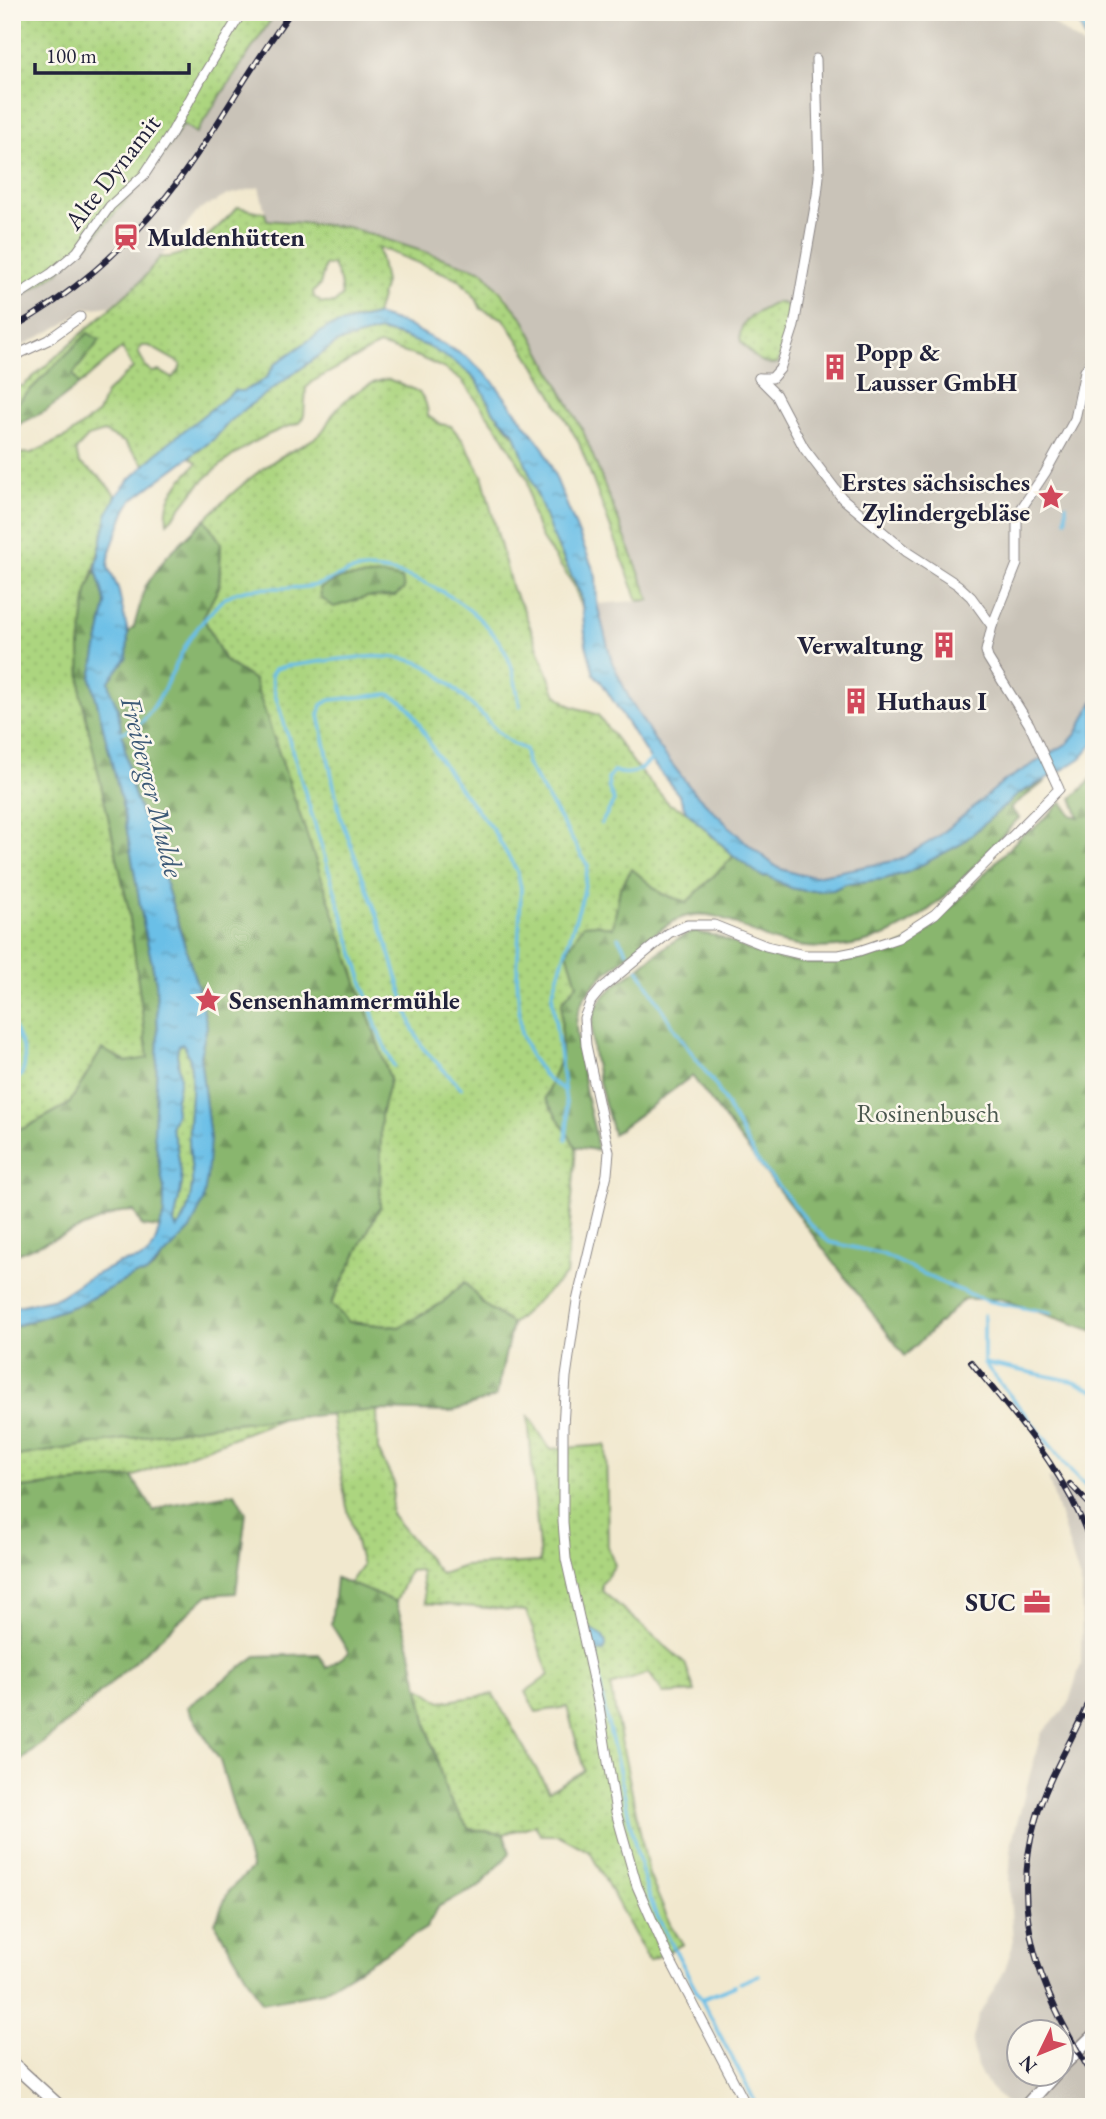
<svg xmlns="http://www.w3.org/2000/svg" width="1106" height="2119" font-family="'EB Garamond',serif">
	<style>
		.industrial { fill: #c9c3b8; fill-rule: evenodd }
		.grass { fill: url(#grass-dots); stroke: #677c5d; stroke-width: 2; fill-rule: evenodd }
		.forest { fill: url(#forest-firs); stroke: #566c54; stroke-width: 2 }
		.water { fill: url(#water-ripples); stroke: #467091; stroke-width: 2; fill-rule: evenodd }
		.lines { fill: none; stroke-linecap: round; stroke-linejoin: round }
		.stream { stroke: #6bbfe7; stroke-width: 3.5 }
		.street-casing { stroke: #8a8584; stroke-width: 11 }
		.secondary-casing { stroke: #8a8584; stroke-width: 15 }
		.street { stroke: #fff; stroke-width: 9 }
		.secondary { stroke: #fff; stroke-width: 12 }
		.rail-casing { stroke: #22223b; stroke-width: 6 }
		.rail { stroke: #fbf7ec; stroke-width: 3.5; stroke-dasharray: 10; stroke-linecap: butt }
		.labels { text-anchor: middle; stroke-width: 5; stroke-linejoin: round; paint-order: stroke }
		.street-label { font-size: 26px; fill: #22223b; stroke: #fbf7ec }
		.poi-label { font-size: 26px; font-weight: bold; fill: #22223b; stroke: #fbf7ec; text-anchor: start }
		.park-label { font-size: 26px; fill: #4b584f; stroke: #fbf7ec }
		.water-label { font-size: 28px; font-style: italic; fill: #3c5977; stroke: #fbf7ec }
	</style>
	<defs>
		<pattern id="grass-dots" width="8" height="8" patternUnits="userSpaceOnUse" patternTransform="scale(1.75)"><rect width="8" height="8" fill="#acd57f"/><path d="M2 2h.1M6 6h.1" fill="none" stroke="#94b76f" stroke-width="1.8" stroke-linecap="round"/></pattern>
		<pattern id="forest-firs" width="22" height="20" patternUnits="userSpaceOnUse" patternTransform="scale(1.75)"><rect width="22" height="20" fill="#89b66e"/><path d="M5 1l3.5 6h-7zM16 11l3.5 6h-7z" fill="#70945c"/></pattern>
		<pattern id="water-ripples" width="26" height="14" patternUnits="userSpaceOnUse" patternTransform="scale(1.75)"><rect width="26" height="14" fill="#6bbfe7"/><path d="M2 4q2-2 4 0t4 0M15 11q2-2 4 0t4 0" fill="none" stroke="#589bbc"/></pattern>
	</defs>
	<rect width="100%" height="100%" fill="#fbf7ec"/>
	<filter id="ink" filterUnits="userSpaceOnUse"><feTurbulence type="fractalNoise" baseFrequency=".0143" numOctaves="2"/><feDisplacementMap in="SourceGraphic" scale="14" xChannelSelector="R" yChannelSelector="G"/><feConvolveMatrix kernelMatrix="1 2 1 2 8 2 1 2 1" color-interpolation-filters="sRGB"/></filter>
	<filter id="wash" filterUnits="userSpaceOnUse"><feTurbulence type="fractalNoise" baseFrequency=".00686" numOctaves="4" result="noise"/><feDisplacementMap in="SourceGraphic" scale="28" xChannelSelector="R" yChannelSelector="G"/><feGaussianBlur stdDeviation="1.57" result="paint"/><feColorMatrix in="noise" values="0 0 0 0 0 0 0 0 0 0 0 0 0 0 0 0 0 1.4 0 .05"/><feComposite in="paint" operator="in"/></filter>
	<g filter="url(#wash)">
		<rect width="100%" height="100%" fill="#f1e8ce"/>
		<g class="industrial">
			<path d="M276 12H1038L1091 52 1094 59V700L1076 734 1068 743 978 801 939 836 899 860 815 876 797 874 778 868 744 841 693 791 658 746 630 700 612 662 597 604 649 600 583 431 523 318 505 294 483 271 348 227 267 220 259 187 228 195 199 210 141 281 110 306 83 309 64 324 12 351V302L152 172 195 104 225 88Z"/>
			<path d="M1048 1477 1094 1514V2107H1009L985 2082 977 2066 972 2042 979 2015 1005 1970 1013 1943 1009 1880 1012 1841 1041 1734 1068 1705 1081 1663 1082 1587ZM1018 2032H1060V2074H1018Z"/>
		</g>
		<g class="grass">
			<path d="M12 12H276L196 133 183 124 152 172 130 195 91 241 57 273 12 302Z"/>
			<path d="M238 207 265 213 267 220 348 227 483 271 523 318 583 431 650 600 638 601 579 443 539 372 504 319 481 309 476 298 459 279 378 247 385 282 376 315 350 320 275 364 267 377 256 385 243 391H234L145 465 124 442 104 432 88 437 76 450 79 463 100 477 116 496C102 527 99 560 87 591L111 828 129 911 149 1059 126 1062 79 1089 69 1104 25 1128 12 1130V774L20 766 12 757V454L32 453 68 436 98 413 106 393 133 368 122 348 79 385 73 374 99 341 88 333 12 408V386H23L141 281 160 257C188 261 220 225 238 207ZM325 265H333L340 281 342 296 334 303H322L314 297 313 292 320 285ZM141 346H149L181 364 179 371 172 378 160 371 152 372 146 367 138 352Z"/>
			<path d="M777 302 784 304 792 310 778 363C763 368 750 353 741 342 735 320 760 311 777 302Z"/>
			<path d="M379 331C413 338 451 353 475 379 484 388 487 401 494 412 503 424 514 432 521 446L559 550 581 595 585 615 573 584 542 539 531 510 528 480 501 433 462 381 445 369 419 357 379 345 315 380 306 388 304 416 299 423C263 433 234 452 206 478 191 491 182 509 167 523 164 494 179 484 197 463L190 457 215 438 229 422 250 405 338 342Z"/>
			<path d="M388 379C411 389 427 388 428 416L440 424 451 426 464 442 482 475 512 589 523 608 555 693 569 705 598 715 639 770 669 804 686 811 734 856 687 902 662 894 631 870 620 888 613 928 595 924 567 951 577 984 562 1002 561 1057 545 1098 576 1147 566 1275 512 1324 483 1304 465 1282 442 1303 399 1327 349 1322 331 1304 380 1207 381 1115 390 1079 254 680 225 661 203 617 219 587 221 543 205 519C226 499 247 479 271 463 286 452 304 446 319 435 326 429 328 420 334 413 345 397 370 381 388 379Z"/>
			<path d="M183 1044C199 1065 187 1115 189 1141 189 1155 193 1170 192 1184 191 1200 187 1217 176 1229L174 1223 182 1183 177 1147 171 1128 176 1113 175 1104 180 1078 177 1053 179 1045Z"/>
			<path d="M377 1410 378 1450 394 1483 391 1514 441 1574 465 1566 540 1562 528 1415 550 1449 606 1445 608 1547 615 1565 602 1584V1591L685 1663 695 1692 664 1694 649 1673 610 1686 649 1875 670 1924 683 1944 649 1961 590 1852 559 1835H541L535 1825 504 1834 469 1829 447 1795 428 1730 419 1687 441 1702 493 1694 549 1791 584 1770 567 1707 536 1712 525 1692 549 1675 526 1611 426 1603 420 1570 409 1571 396 1602 349 1584 362 1566 346 1503 331 1414Z"/>
			<path d="M281 1419 132 1477 12 1489V1457L221 1424Z"/>
		</g>
		<g class="forest">
			<path d="M88 333 100 340 73 374 79 385 46 411 21 423 12 430V408Z"/>
			<path d="M205 519 221 543 219 587 203 617 225 661 254 680 390 1079 381 1115 380 1207 331 1304 349 1322 399 1327 442 1303 465 1282 483 1304 512 1324 496 1397 450 1412 377 1410 221 1424 12 1457V1327L80 1304 135 1275 146 1274 156 1266 167 1252 190 1230 210 1139 200 1056 207 1026 200 995 167 888 156 837 141 814 132 788 117 706 111 693 109 681 127 657 128 633 134 627 145 587 167 556Z"/>
			<path d="M96 569 106 604 91 678 123 808 144 927 156 982 158 1035 154 1134 164 1189V1214L160 1228 142 1226 134 1211 120 1212 12 1256V1130L25 1128 69 1104 102 1049 126 1062 148 1058 129 911 81 695 80 646 87 591Z"/>
			<path d="M383 575 402 579 404 589 395 596 367 597 334 607 321 598 320 588 341 578Z"/>
			<path d="M1094 773V1331L1001 1299H964L905 1356 692 1076 613 1134C606 1101 579 1034 599 1003 609 988 626 977 640 967 658 952 676 936 699 930V933C719 934 733 944 751 951 811 973 874 965 928 931L927 928 955 904 1027 830H1032L1062 802 1071 815 1079 817 1072 798 1088 783Z"/>
			<path d="M1046 781 1010 808 1019 818 1017 820C976 863 935 919 876 939 843 950 805 951 771 940 742 930 714 905 681 918 659 927 639 947 621 961 599 978 578 995 576 1024 576 1033 578 1042 579 1050 582 1068 584 1086 588 1103 591 1119 597 1133 597 1150L576 1147 545 1098 561 1057 562 1002 577 984 567 951 583 925 595 924 613 928 620 888 632 869 662 894 687 902 734 856 763 877 768 876 791 888 806 891 833 890 845 884 884 879 908 872 961 844 1018 794Z"/>
			<path d="M132 1477 154 1511 168 1505 235 1493 246 1513 236 1593 208 1595 69 1721 12 1768V1489Z"/>
			<path d="M336 1578 396 1602 410 1648 428 1730 447 1795 469 1829 504 1834 510 1853 479 1887 439 1906 426 1928 321 1992 262 2003 215 1923 229 1890 252 1869 220 1761 187 1707 256 1656 319 1654 326 1668 349 1653 331 1624Z"/>
		</g>
		<g class="water">
			<path d="M1074 12H1092L1094 59Z"/>
			<path d="M376 315 405 324 467 357 491 379 544 449 596 576 597 604 612 662 630 700 658 746 693 791 744 841 778 868 797 874 815 876 899 860 939 836 1003 782 1068 743 1076 734 1094 700V743L1081 758 1064 769 1018 794 961 844 908 872 884 879 845 884 833 890 806 891 791 888 768 876 763 877 734 856 686 811 679 795 651 761 602 683 594 674 586 644 581 595 551 532 515 434 494 412 476 379 456 363 427 346 398 335 379 331 338 342 250 405 229 422 215 438 132 500 126 510 110 551 108 567 118 588 128 633 127 657 109 681 111 693 117 706 132 788 141 814 156 837 167 888 200 995 207 1026 200 1056 210 1139 207 1177 203 1202 190 1230 146 1274 135 1275 80 1304 12 1327V1307L57 1298 86 1279 120 1263 140 1259 147 1255 154 1246 164 1214V1189L154 1134 158 1035 156 982 144 927 123 808 91 678 106 604 96 569 107 515 116 496 129 480 167 444 234 391H243L256 385 267 377 275 364 328 327ZM183 1044C199 1064 187 1115 189 1140 189 1155 193 1169 192 1184 191 1199 187 1217 177 1229L174 1223 182 1183 177 1147 171 1128 176 1113 175 1104 180 1078 177 1053 179 1045Z"/>
			<path d="M590 1629C599 1632 606 1638 606 1647L603 1652 594 1651Z"/>
		</g>
		<g class="lines">
			<g class="stream">
				<path d="M1066 520V505"/>
				<path d="M118 734C125 731 132 729 138 725 157 712 178 656 192 635 200 624 211 612 220 602 244 580 283 592 312 586 332 582 347 568 368 569 421 570 493 613 511 665 515 678 517 692 520 706"/>
				<path d="M601 824 614 801 609 789 608 779 614 771C632 778 640 770 654 758"/>
				<path d="M618 937 627 952"/>
				<path d="M638 969 676 1031 716 1086 756 1159 810 1224 829 1242 882 1254 949 1286 988 1301 1052 1313"/>
				<path d="M12 1024C21 1041 35 1070 12 1083"/>
				<path d="M394 1066 378 1032 275 694 271 675 275 669 286 666C325 662 394 647 428 667 445 677 461 696 476 709 492 724 504 743 525 749L527 764 588 866 583 895 552 995 568 1119 566 1139"/>
				<path d="M461 1088 423 1048 413 1029 382 928 341 819 319 715 322 705 330 700 389 694 402 701 412 711 436 754 461 790 493 830 517 871 521 888 517 978 521 1033 531 1057 547 1079 564 1090"/>
				<path d="M984 1315V1363L1070 1470 1094 1495"/>
				<path d="M984 1363 1072 1381 1094 1390"/>
				<path d="M596 1652C599 1695 612 1737 621 1779 631 1824 638 1867 654 1910L758 2107"/>
				<path d="M740 1983 759 1975"/>
				<path d="M702 1999 735 1986"/>
			</g>
		</g>
	</g>
	<g filter="url(#ink)">
		<g class="lines">
			<g class="street-casing">
				<g id="street">
					<path d="M12 299 52 273 77 252 110 206 144 175 171 134 200 81 242 12"/>
					<path d="M12 357 48 340 80 317"/>
					<path d="M759 378H772L780 369 794 326 817 195 819 176 816 59"/>
					<path d="M992 626 1017 564V521L1019 512 1045 473 1075 419 1085 371 1094 356"/>
					<path d="M747 2107 666 1952 637 1886 616 1812 599 1706 566 1559 563 1522V1427L566 1377 577 1301 607 1174 609 1152 586 1045 584 1018 591 1001 601 989 669 933 687 925H714L766 946 804 955H839L859 951 898 938 935 914 1059 789 1029 724 988 658 986 651 992 626 971 597 958 585 907 552 842 498 804 448 776 395 759 378"/>
				</g>
			</g>
			<g class="secondary-casing">
				<g id="secondary">
					<path d="M12 2063 60 2107"/>
					<path d="M1060 2068 1094 2035"/>
					<path d="M1025 2107 1055 2074"/>
				</g>
			</g>
			<use href="#street" class="street"/>
			<use href="#secondary" class="secondary"/>
			<g class="rail-casing">
				<g id="rail">
					<path d="M12 328C70 296 124 250 165 198 212 139 246 72 291 12"/>
					<path d="M971 1362C1019 1421 1072 1479 1094 1553"/>
					<path d="M1070 1484 1094 1509"/>
					<path d="M1094 1686C1079 1732 1049 1772 1036 1819 1008 1914 1042 1997 1094 2077"/>
				</g>
			</g>
			<use href="#rail" class="rail"/>
		</g>
	</g>
	<defs>
		<g id="station-bare" transform="scale(2.1)"><path d="M-3-6H3Q5-6 5-4V2Q5 4 3 4L4.5 6H3L1.5 4h-3L-3 6H-4.5L-3 4Q-5 4-5 2V-4Q-5-6-3-6ZM-3.5-4v3h7v-3ZM-3.5 1v1.5H-2V1ZM2 1v1.5H3.5V1Z" fill="#d1495b" stroke="#fbf7ec" stroke-width="2.5" paint-order="stroke"/></g>
		<g id="building-bare" transform="scale(2.1)"><path d="M-4-6H4V6H1V3H-1V6H-4ZM-2.5-4.3h1.7v1.8h-1.7ZM.8-4.3h1.7v1.8H.8ZM-2.5-1h1.7V.8h-1.7ZM.8-1h1.7V.8H.8Z" fill="#d1495b" stroke="#fbf7ec" stroke-width="2.5" paint-order="stroke"/></g>
		<g id="sight-bare" transform="scale(2.1)"><path d="M0-6L1.8-2.2L6-1.7L2.9 1.2L3.7 5.4L0 3.3L-3.7 5.4L-2.9 1.2L-6-1.7L-1.8-2.2Z" fill="#d1495b" stroke="#fbf7ec" stroke-width="2.5" paint-order="stroke"/></g>
		<g id="office-bare" transform="scale(2.1)"><path d="M-6-3h4V-5.5h4V-3h4V5H-6ZM-1-4.5V-3h2v-1.5ZM-6 0V1H6V0Z" fill="#d1495b" stroke="#fbf7ec" stroke-width="2.5" paint-order="stroke"/></g>
	</defs>
	<g fill-rule="evenodd">
		<use href="#station-bare" x="126" y="237"/>
		<use href="#building-bare" x="835" y="367"/>
		<use href="#sight-bare" x="1051" y="497"/>
		<use href="#building-bare" x="944" y="645"/>
		<use href="#building-bare" x="856" y="701"/>
		<use href="#sight-bare" x="208" y="1000"/>
		<use href="#office-bare" x="1037" y="1602"/>
	</g>
	<g class="labels">
		<g class="street-label">
			<text transform="translate(112 172) rotate(-52)" y="9">Alte Dynamit</text>
		</g>
		<g class="poi-label">
			<text x="147" y="246">Muldenhütten</text>
			<text x="856" y="361">Popp &amp;<tspan x="856" dy="30">Lausser GmbH</tspan></text>
			<text x="1030" y="491" text-anchor="end">Erstes sächsisches<tspan x="1030" dy="30">Zylindergebläse</tspan></text>
			<text x="923" y="654" text-anchor="end">Verwaltung</text>
			<text x="877" y="710">Huthaus I</text>
			<text x="229" y="1009">Sensenhammermühle</text>
			<text x="1016" y="1611" text-anchor="end">SUC</text>
		</g>
		<g class="park-label">
			<text x="928" y="1122">Rosinenbusch</text>
		</g>
		<g class="water-label">
			<text transform="translate(153 787) rotate(76)" y="10">Freiberger Mulde</text>
		</g>
	</g>
	<rect width="1106" height="2119" fill="none" stroke="#fbf7ec" stroke-width="42"/>
	<g transform="translate(1040 2053) rotate(227)"><circle r="33" fill="#fbf7ec" stroke="#a4a2a5" stroke-width="2"/>
	<path d="M0-5L12 26L0 18L-12 26Z" fill="#d1495b"/>
	<text y="-10" font-size="19" font-weight="bold" text-anchor="middle" fill="#22223b">N</text>
	</g>
	<path d="M35 63v10h154v-10" fill="none" stroke="#22223b" stroke-width="3.5"/>
	<text x="46" y="63" font-size="21" fill="#22223b" stroke="#fbf7ec" stroke-width="5" paint-order="stroke">100 m</text>
</svg>
